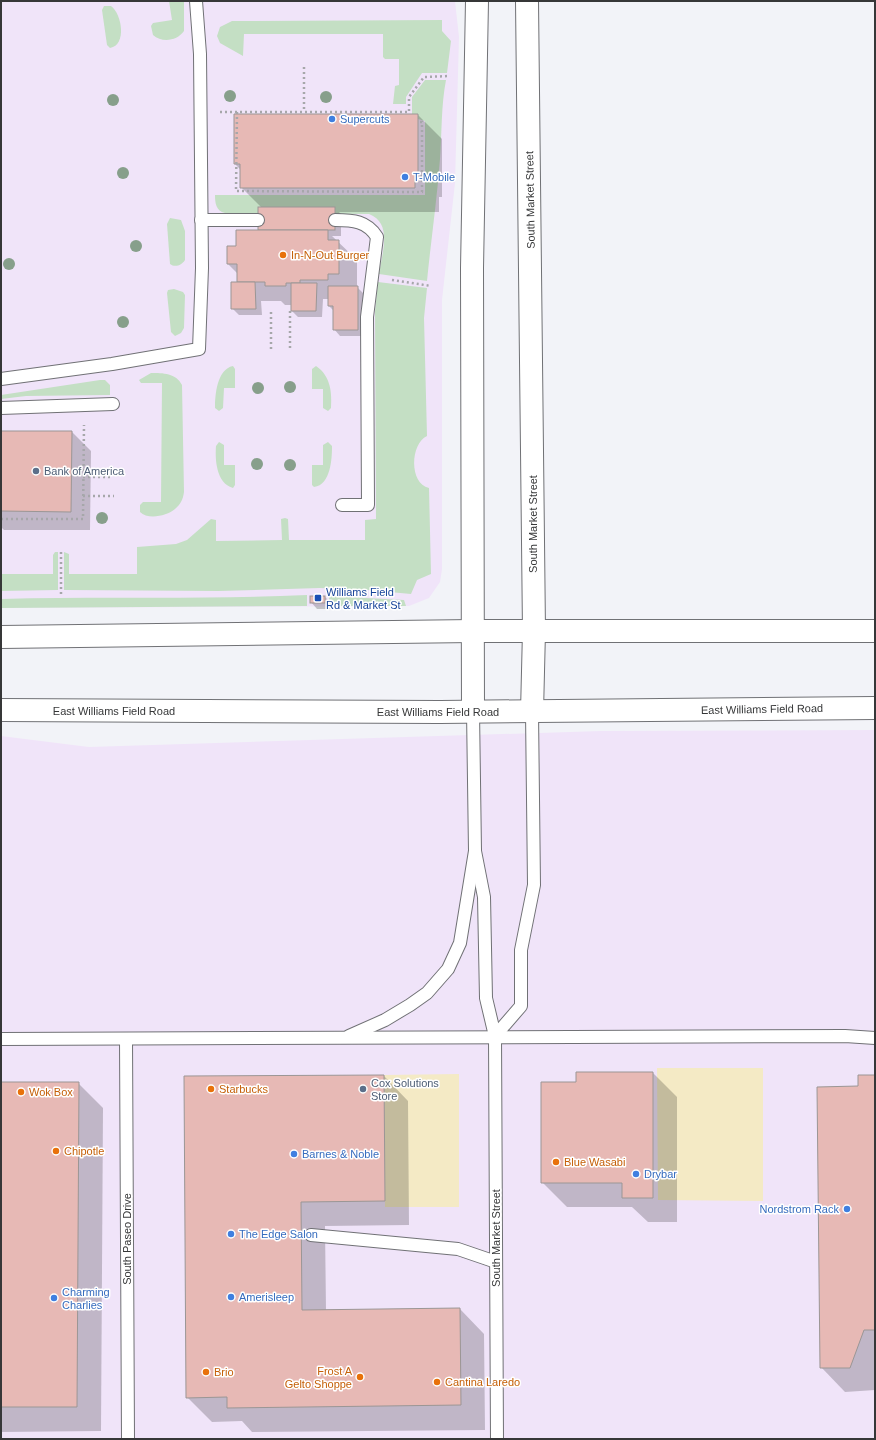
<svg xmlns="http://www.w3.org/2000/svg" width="876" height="1440" font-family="Arial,sans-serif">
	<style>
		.commercial { fill: #f0e4f9 }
		.green { fill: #c4dfc4 }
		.sand { fill: #f4eac5 }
		.shadow { fill: #0003 }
		.building { fill: #e7b9b5; stroke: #9b9695 }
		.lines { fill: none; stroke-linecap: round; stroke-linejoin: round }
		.lane-casing { stroke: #707175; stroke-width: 14 }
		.secondary-casing { stroke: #707175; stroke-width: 24 }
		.path { stroke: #a6a7aa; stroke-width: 2.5; stroke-dasharray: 2 3; stroke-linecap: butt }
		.lane { stroke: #fff; stroke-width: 12 }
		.secondary { stroke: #fff; stroke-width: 22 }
		.tree { fill: #879f8b }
		.shop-dot { fill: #3f7fe0; stroke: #fff; stroke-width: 1.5 }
		.food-dot { fill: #e8710a; stroke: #fff; stroke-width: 1.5 }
		.service-dot { fill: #5c6f8a; stroke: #fff; stroke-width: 1.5 }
		.transit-dot { fill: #1a4fb4; stroke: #fff; stroke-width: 1.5 }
		.labels { text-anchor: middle; stroke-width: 3; stroke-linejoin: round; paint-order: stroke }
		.shop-label { font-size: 11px; fill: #366cbe; stroke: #fff; text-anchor: start }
		.street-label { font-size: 11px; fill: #363738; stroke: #fff }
		.food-label { font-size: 11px; fill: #c56008; stroke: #fff; text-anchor: start }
		.service-label { font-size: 11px; fill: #4e5e75; stroke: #fff; text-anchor: start }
		.transit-label { font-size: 11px; fill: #164399; stroke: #fff; text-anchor: start }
	</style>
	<rect width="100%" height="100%" fill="#f2f3f8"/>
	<g class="commercial">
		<path d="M1 1H455L459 37 455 183 442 300V569L440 582 429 598 409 606 1 608Z"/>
		<path d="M875 730V1439H1V736L89 747 601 731Z"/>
	</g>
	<g class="green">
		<path d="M169 1H184V31C177 41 162 43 153 35L151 26 153 23 172 20Z"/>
		<path d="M104 6H111C122 14 127 45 110 48L107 45 102 10Z"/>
		<path d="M442 20V31L451 41 447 73H422L406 97V104H393L395 86 399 85V59H385L383 57V34H244L243 56 220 43 217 36 220 27 232 21Z"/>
		<path d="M425 80H446C441 106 442 132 440 159 437 200 431 240 427 281L379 274C382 253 393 223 369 214L225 213C216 211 215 203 215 195H425V121L418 119V114H412V97Z"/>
		<path d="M170 218 181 220 185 231V260C182 265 175 268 170 264L167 224Z"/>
		<path d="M378 282 427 288 424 318 427 436C410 444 409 484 429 488L431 574 417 580 411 594 368 590 320 588 218 591 64 590V552L69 554V574H137V547L176 544 187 540 211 519 216 520V541L282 540 281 519 285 518 288 519 289 540H365V520L376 519 375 311Z"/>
		<path d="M174 289 183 292 185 295 184 328 181 333 175 336 171 332 167 293 168 290Z"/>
		<path d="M233 366 235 369V388H224L223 408 219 411 215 408C215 395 217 369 233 366Z"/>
		<path d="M316 366C331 376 332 393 331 408L328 411 323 408V389H312V369Z"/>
		<path d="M151 373C163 373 176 373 182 385L184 492C183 499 181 504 175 509 167 516 148 520 140 512V505L143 502H161L162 383H141L139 380Z"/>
		<path d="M100 380H105L110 385V395L26 396 1 399V395Z"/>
		<path d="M219 442 224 445V465H235V485L233 488C216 483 215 459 216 446Z"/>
		<path d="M328 442 332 446C332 458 331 485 314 487L312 485V465H323V445Z"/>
		<path d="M55 552H58V590L1 591V574H53V555Z"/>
		<path d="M307 595V606L1 608V599C103 596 205 600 307 595Z"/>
		<path d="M329 596 404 600 406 606H329Z"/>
	</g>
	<g class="sand">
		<path d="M657 1068H763V1201L658 1200Z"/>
		<path d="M459 1074V1207H385L384 1075Z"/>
	</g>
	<g class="shadow">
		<path d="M418 115 442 139V197H439V212H339L341 214V236H332L357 260V287L364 294V336H340L334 329V311L329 306V299H323L322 317H298L292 311V305H285L281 301H261L262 315H239L232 308 238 283V274L228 264 237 247 259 231 262 208 241 187V170L235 164Z"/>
		<path d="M1 432H72L91 451 90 530H4L1 527Z"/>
		<path d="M325 597 331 603V609H317L311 602Z"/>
		<path d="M653 1073 677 1097V1222H648L632 1207H567L542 1182 577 1083Z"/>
		<path d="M384 1076 408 1101 409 1225 325 1226 326 1311 460 1309 484 1334 485 1430 252 1432 242 1421 212 1422 187 1397 185 1077Z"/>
		<path d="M875 1076V1390L845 1392 821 1367 859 1087Z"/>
		<path d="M1 1083H78L103 1108 101 1431 1 1432Z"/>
	</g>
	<g class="building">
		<path d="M234 114H418V173H415V188H240V164H234Z"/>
		<rect x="258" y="207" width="77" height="23"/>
		<path d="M236 230H328V240H339V274H328V280H300V283H286V286H265V282H237V264H227V246H236Z"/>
		<path d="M231 282H255L256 309H231Z"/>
		<path d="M291 283H317L316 311H291Z"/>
		<path d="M328 286H358V330H333V306H328Z"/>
		<path d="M1 431H72L71 512 1 511Z"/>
		<rect x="310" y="596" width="15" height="7"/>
		<path d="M576 1072H653V1198H622V1183H541V1082H576Z"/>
		<path d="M384 1075 385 1201 301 1202 302 1310 460 1308 461 1405 227 1408V1397L186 1398 184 1076Z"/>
		<path d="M858 1075H875V1330H864L850 1368H820L817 1087 858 1086Z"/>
		<path d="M1 1082H79L77 1407H1Z"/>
	</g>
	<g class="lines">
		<g class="lane-casing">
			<g id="lane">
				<path d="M201 220H258"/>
				<path d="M335 220C353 220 367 221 377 237L367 317 368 505H342"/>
				<path d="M1 379 112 364 199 349 202 268 200 54 196 1"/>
				<path d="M1 408 113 404"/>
				<path d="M475 851 484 897 486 998 495 1036 497 1439"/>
				<path d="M349 1036 385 1020 410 1005 427 993 448 969 460 943 475 851 473 711"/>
				<path d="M495 1036 521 1006V950L534 885 532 712"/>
				<path d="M1 1039 845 1036 875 1038"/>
				<path d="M126 1039 128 1439"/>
				<path d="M311 1235 458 1249 496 1262"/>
			</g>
		</g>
		<g class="secondary-casing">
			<g id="secondary">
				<path d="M527 1 534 631 532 712"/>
				<path d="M1 637 473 631H875"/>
				<path d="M1 710 440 712 875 708"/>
				<path d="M473 711 472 268 477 1"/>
			</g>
		</g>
		<g class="path">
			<path d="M304 67V112"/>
			<path d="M220 112H409V97L424 77 450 76"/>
			<path d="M237 112 236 191 422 192V122H418"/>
			<path d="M392 280 431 286"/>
			<path d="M290 311V349"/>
			<path d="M271 349V311"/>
			<path d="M83 477H113"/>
			<path d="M83 496H114"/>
			<path d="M1 519H83L84 425"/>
			<path d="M61 552V594"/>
		</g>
		<use href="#lane" class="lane"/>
		<use href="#secondary" class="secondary"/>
	</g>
	<g class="tree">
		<circle cx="230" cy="96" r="6"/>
		<circle cx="326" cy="97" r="6"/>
		<circle cx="113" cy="100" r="6"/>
		<circle cx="123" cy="173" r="6"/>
		<circle cx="136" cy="246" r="6"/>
		<circle cx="9" cy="264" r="6"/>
		<circle cx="123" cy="322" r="6"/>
		<circle cx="290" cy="387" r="6"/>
		<circle cx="258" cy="388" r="6"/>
		<circle cx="257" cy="464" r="6"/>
		<circle cx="290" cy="465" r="6"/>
		<circle cx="102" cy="518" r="6"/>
	</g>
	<g class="shop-dot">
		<circle cx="332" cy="119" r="4"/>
		<circle cx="405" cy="177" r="4"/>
		<circle cx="294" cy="1154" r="4"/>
		<circle cx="636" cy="1174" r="4"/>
		<circle cx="847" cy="1209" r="4"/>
		<circle cx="231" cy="1234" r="4"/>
		<circle cx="231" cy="1297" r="4"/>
		<circle cx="54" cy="1298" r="4"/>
	</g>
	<g class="food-dot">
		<circle cx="283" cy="255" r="4"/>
		<circle cx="211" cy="1089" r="4"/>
		<circle cx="21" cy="1092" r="4"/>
		<circle cx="56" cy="1151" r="4"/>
		<circle cx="556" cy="1162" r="4"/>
		<circle cx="206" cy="1372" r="4"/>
		<circle cx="360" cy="1377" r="4"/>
		<circle cx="437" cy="1382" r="4"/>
	</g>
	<g class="service-dot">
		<circle cx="36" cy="471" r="4"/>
		<circle cx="363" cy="1089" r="4"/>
	</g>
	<rect class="transit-dot" x="314" y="594" width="8" height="8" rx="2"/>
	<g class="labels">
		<g class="shop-label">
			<text x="340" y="123">Supercuts</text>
			<text x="413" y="181">T-Mobile</text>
			<text x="302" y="1158">Barnes &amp; Noble</text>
			<text x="644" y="1178">Drybar</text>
			<text x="839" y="1213" text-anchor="end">Nordstrom Rack</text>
			<text x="239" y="1238">The Edge Salon</text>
			<text x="62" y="1296">Charming<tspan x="62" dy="13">Charlies</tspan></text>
			<text x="239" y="1301">Amerisleep</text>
		</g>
		<g class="street-label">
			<text transform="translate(530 200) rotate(-91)" y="4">South Market Street</text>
			<text transform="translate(533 524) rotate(-90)" y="4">South Market Street</text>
			<text transform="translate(762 709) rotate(-1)" y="4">East Williams Field Road</text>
			<text x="114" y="715">East Williams Field Road</text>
			<text x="438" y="716">East Williams Field Road</text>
			<text transform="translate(496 1238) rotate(-90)" y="4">South Market Street</text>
			<text transform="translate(127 1239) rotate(-90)" y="4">South Paseo Drive</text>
		</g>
		<g class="food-label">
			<text x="291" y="259">In-N-Out Burger</text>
			<text x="219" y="1093">Starbucks</text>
			<text x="29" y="1096">Wok Box</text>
			<text x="64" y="1155">Chipotle</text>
			<text x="564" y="1166">Blue Wasabi</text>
			<text x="352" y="1375" text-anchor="end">Frost A<tspan x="352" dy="13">Gelto Shoppe</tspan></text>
			<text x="214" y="1376">Brio</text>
			<text x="445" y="1386">Cantina Laredo</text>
		</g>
		<g class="service-label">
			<text x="44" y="475">Bank of America</text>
			<text x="371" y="1087">Cox Solutions<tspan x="371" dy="13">Store</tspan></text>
		</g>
		<g class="transit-label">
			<text x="326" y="596">Williams Field<tspan x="326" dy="13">Rd &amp; Market St</tspan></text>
		</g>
	</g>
	<rect width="876" height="1440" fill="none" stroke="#363738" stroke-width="4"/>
</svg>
